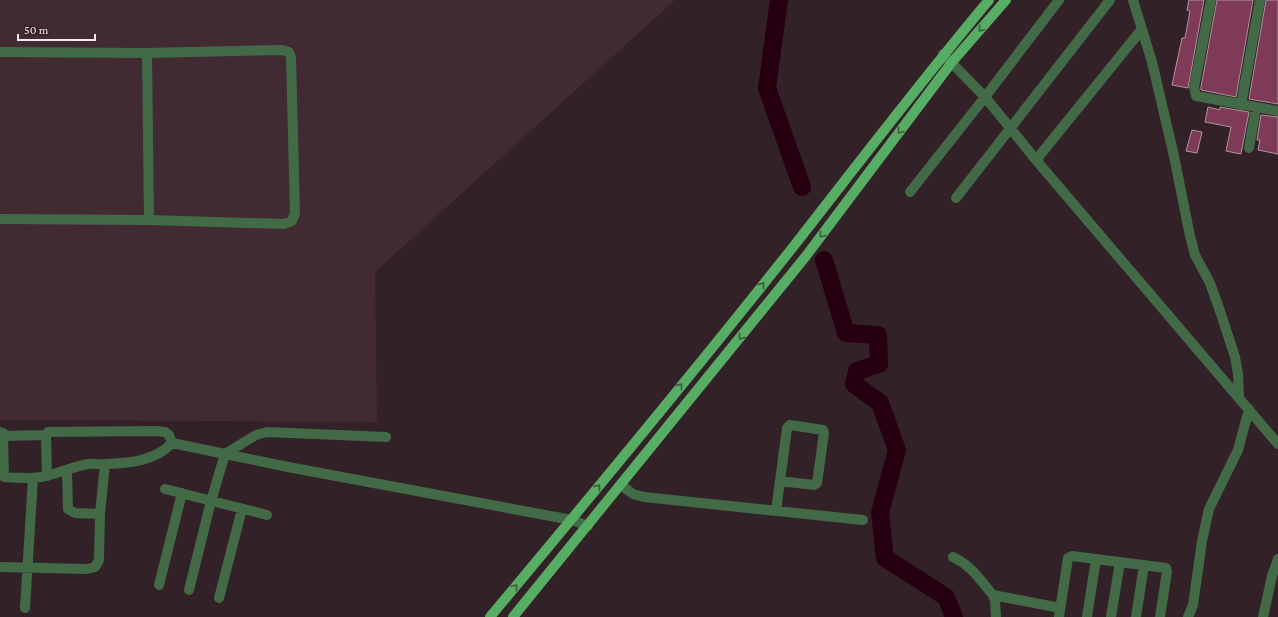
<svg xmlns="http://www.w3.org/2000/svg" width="1278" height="617" font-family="'Crimson Pro',serif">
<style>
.built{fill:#422a33}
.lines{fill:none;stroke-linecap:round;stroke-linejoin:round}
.river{stroke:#260011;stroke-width:18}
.building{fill:#7e3a57;stroke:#ac959d}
.minor{stroke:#426a47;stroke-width:10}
.major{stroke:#56ad63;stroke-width:10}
.oneway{stroke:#415940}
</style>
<rect width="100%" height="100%" fill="#332128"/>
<path class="built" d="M0,0H675L375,272L377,422L0,420Z"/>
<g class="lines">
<path class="river" d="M779,0L767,88L802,187
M824,260L846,333L878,335L879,364L857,371L854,384L880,403L897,450L880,513L885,558L946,597L954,617"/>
</g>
<path class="building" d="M1189,0H1204L1188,88L1172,85L1182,38H1185L1190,11L1187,10Z
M1217,0H1253L1236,97L1201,90V87Z
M1266,0H1278V104L1249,99Z
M1208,107L1220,110V107L1249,112L1241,154L1226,151L1231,127L1205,122Z
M1261,115L1278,117V154L1258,150L1260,140H1257Z
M1192,130L1202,132L1197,153L1186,151Z"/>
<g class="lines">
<path class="minor" d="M1133,0L1152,62L1174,156L1190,236L1195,255L1210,283L1220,311L1235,357L1238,374L1239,397
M1211,0L1194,87L1196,96L1278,111
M0,52L147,53L282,50L289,52L291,58L295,213L292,221L284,224L149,220L0,219
M147,53L149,220
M943,54L985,97L1036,160L1278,444
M1241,105L1260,0
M1249,148L1256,108
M1036,160L1142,29
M910,192L985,97L1059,0
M956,198L1110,0
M0,432L3,433L4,477C16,478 29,479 41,477C57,474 72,467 88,464C95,463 100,465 107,464C130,463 155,461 172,443L288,467L572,520L588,526
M3,436L46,435
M67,471L68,509L75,513L100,514
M47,476L46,435L48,432L156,431L165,432L169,435L172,443
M621,485L633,494L644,497L863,520
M165,489L267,515
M776,511L787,428L790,425L823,430L824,433L817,483L814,485L780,481
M953,557C972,566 980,580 993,595L995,601L996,617
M0,567L87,569L95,567L99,560L100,514L105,464
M159,585L182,493
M189,590L211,501L225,454L256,435L267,432L386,437
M993,595L1060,608
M219,598L242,509
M25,608L33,478
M1059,617L1068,558L1072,556L1166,568L1167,571L1160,617
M1087,617L1096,559
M1111,617L1120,562
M1136,617L1144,565
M1188,617L1193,605L1202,541L1209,509L1238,450L1249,409
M1263,617L1272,576L1278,559"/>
<path class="major" d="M490,617C592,495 694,372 793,247C858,164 921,81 989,0
M513,617L806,256L952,62L1006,0"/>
</g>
<defs><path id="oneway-chevron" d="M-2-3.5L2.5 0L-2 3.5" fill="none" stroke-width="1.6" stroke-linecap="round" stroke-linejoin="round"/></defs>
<g class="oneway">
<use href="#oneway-chevron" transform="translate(981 29) rotate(131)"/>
<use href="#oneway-chevron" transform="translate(900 131) rotate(127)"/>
<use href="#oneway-chevron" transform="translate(822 235) rotate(127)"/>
<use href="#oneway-chevron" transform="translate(762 285) rotate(-51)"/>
<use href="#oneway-chevron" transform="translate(741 337) rotate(129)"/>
<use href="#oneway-chevron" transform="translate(680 386) rotate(-51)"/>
<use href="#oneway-chevron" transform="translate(598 487) rotate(-51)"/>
<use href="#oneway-chevron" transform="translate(515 587) rotate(-50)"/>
</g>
<path d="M18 34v6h77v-6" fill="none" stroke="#f6e9ed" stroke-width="2"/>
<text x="24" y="34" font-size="12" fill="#f6e9ed" stroke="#332128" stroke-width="3" paint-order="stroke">50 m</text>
</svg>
